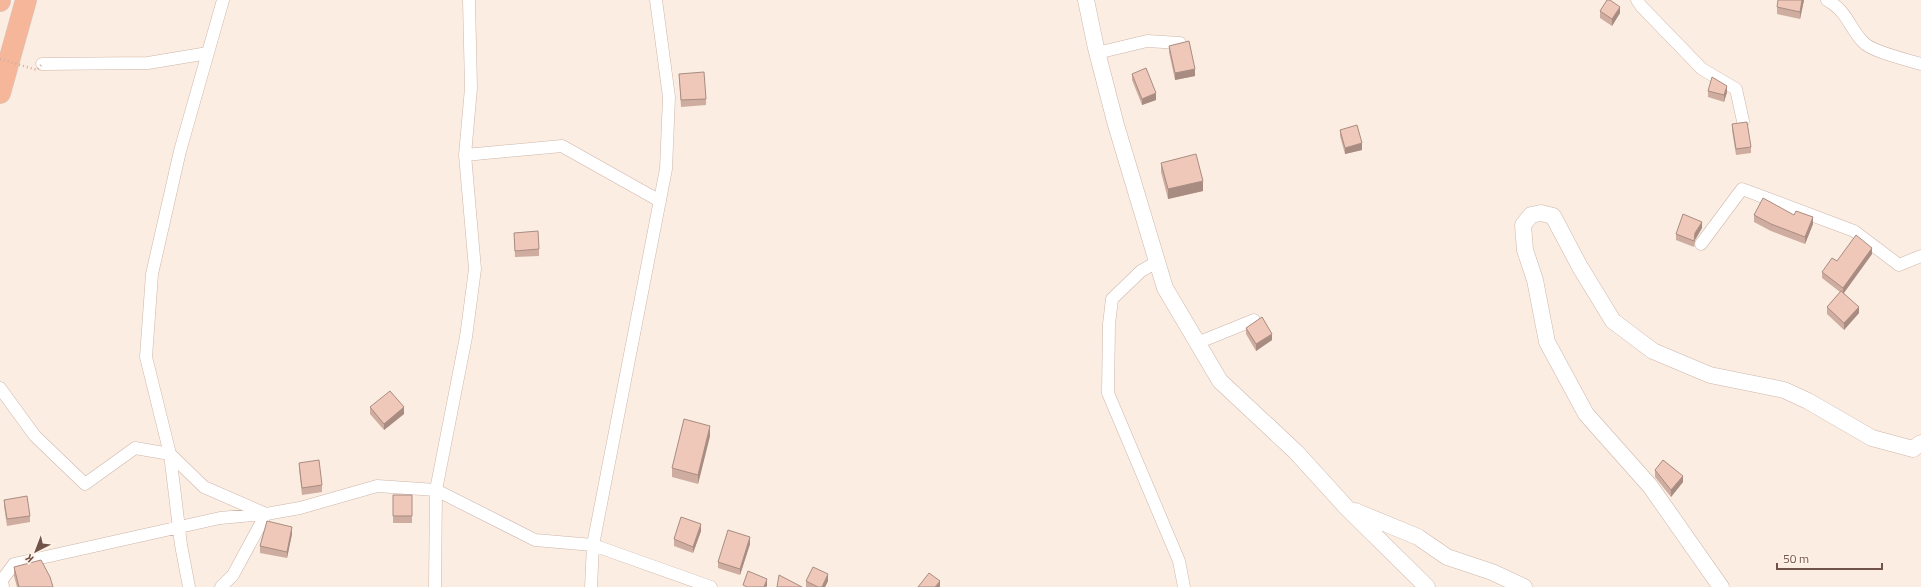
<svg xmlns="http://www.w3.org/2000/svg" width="1921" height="587" font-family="'Titillium Web',sans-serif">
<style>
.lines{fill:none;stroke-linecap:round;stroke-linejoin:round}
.minor-casing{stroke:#ceb6ab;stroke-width:13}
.tertiary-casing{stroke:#ceb6ab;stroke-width:17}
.trunk-casing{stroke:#d4cbc8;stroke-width:22}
.minor{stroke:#fff;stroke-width:12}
.tertiary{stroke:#fff;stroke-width:16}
.trunk{stroke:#f6b69a;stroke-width:21}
.path-bridge{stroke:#d4ab9d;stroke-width:2.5;stroke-dasharray:1 3;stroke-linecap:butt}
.wall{fill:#ceac9f}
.shaded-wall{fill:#a88c82}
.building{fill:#f0c8b9;stroke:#a88c82}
</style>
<rect width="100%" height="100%" fill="#fbede1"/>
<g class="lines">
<g class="minor-casing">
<path id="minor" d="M1637,0L1641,6L1702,69L1736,89L1743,121
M1827,0C1847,11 1849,27 1863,42C1872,52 1908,60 1921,64
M1097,53L1147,41L1180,43
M42,64L148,63L208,53
M465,155L562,146L660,201
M1701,244L1742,189L1854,231L1899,265L1921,256
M1157,262L1141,271L1112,299L1109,324L1108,393L1179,561L1184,587
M1197,343L1254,320
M0,388L35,436L85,484L135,448L170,454L204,487L266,514L300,508L377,486L436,490L535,540L593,545L711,587
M3,587L2,580L14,564L220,518L265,514
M189,587L181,545L170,454L146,357L152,274L180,151L223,0
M221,587L233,575L266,514
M435,587L436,490L466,337L475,269L465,155L471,88L469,0
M591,587L593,545L666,169L669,97L656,0"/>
</g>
<g class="tertiary-casing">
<path id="tertiary" d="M1086,0L1096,48L1116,125L1165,288L1220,381L1296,452L1346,507L1427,587
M1355,511L1418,537L1447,557L1492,572L1524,587
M1721,587L1650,486L1586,414L1547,342L1535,280L1525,250L1523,225L1531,215L1541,213L1553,216L1580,267L1613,321L1653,351L1710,375L1784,390L1808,401L1872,438L1913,449L1921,443"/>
</g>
<g class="trunk-casing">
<path id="trunk" d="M0,1V0
M0,93L26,0"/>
</g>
<use href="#minor" class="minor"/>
<use href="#tertiary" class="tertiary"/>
<use href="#trunk" class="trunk"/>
<path class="path-bridge" d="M0,59L37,70L42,64"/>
</g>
<path class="wall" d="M1804,0L1800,19L1777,14V7Z
M1600,11L1620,13L1612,26L1600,18Z
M1169,46L1195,76L1175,80L1169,52Z
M679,74L706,99V105L681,107Z
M1132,74L1156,100L1142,105L1132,80Z
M1708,91L1727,92L1724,102L1708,97Z
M1732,124L1751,147V153L1736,155L1732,130Z
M1340,130L1362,150L1345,154L1340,136Z
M1161,163L1203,191L1168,199L1161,172Z
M1754,215H1794L1813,224L1805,244L1771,231L1754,222Z
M1702,228L1695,240L1694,247L1676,240V234Z
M514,233L539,249V256L515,257Z
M1872,254L1844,293L1859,313L1844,330L1827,314V307L1840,292L1822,278V272L1837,261Z
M1246,328L1272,340L1256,351L1246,334Z
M370,407L404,414L384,430L370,414Z
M710,436L698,484L672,477V468Z
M299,463L322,485V492L302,495L299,469Z
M1655,470L1683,482L1671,497L1655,477Z
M393,495H412V523H393Z
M4,500L30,516V522L7,526L4,506Z
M701,531L693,553L674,546V539Z
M292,534L287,558L260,553V546Z
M750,544L740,575L718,568V562Z
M14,567L53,587H17L14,576Z
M806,581H828L825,587H806Z"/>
<path class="shaded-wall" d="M1802,0H1804L1800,19V12Z
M1620,7V13L1612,26V19Z
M1195,69V76L1175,80V73Z
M1727,86V92L1724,102V95Z
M1156,93V100L1142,105V99Z
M1362,143V150L1345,154V148Z
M1203,181V191L1168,199V189Z
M1813,217V224L1805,244V237Z
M1702,222V228L1695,240L1694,247L1695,233Z
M1872,248V254L1843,294V288Z
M1859,307V313L1844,330V323Z
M1272,334V340L1256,351V344Z
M404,407V414L384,430V424Z
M710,426V436L698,484V475Z
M1683,476V482L1671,497V490Z
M701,524V531L693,553V547Z
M292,527V534L287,558V552Z
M750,537V544L740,575V569Z
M828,574V581L825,587H822Z
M767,579V586L766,587H764Z
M940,581V587H935Z"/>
<path class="building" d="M1607,0H1610L1620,7L1612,19L1600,11Z
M1778,0H1802L1800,12L1777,7Z
M1189,41L1195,69L1175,73L1169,46Z
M1146,68L1156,93L1142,99L1132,74Z
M704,72L706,99L681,100L679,74Z
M1712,77L1727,86L1724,95L1708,91Z
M1747,122L1751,147L1736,149L1732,124Z
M1357,125L1362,143L1345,148L1340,130Z
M1196,154L1203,181L1168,189L1161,163Z
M1763,198L1794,215L1796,211L1813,217L1805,237L1771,224L1754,215Z
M1683,214L1702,222L1695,233L1694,241L1676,234Z
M538,231L539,249L515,251L514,233Z
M1856,235L1872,248L1843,288L1822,272L1832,258L1837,261Z
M1841,291L1859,307L1844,323L1827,307Z
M1262,317L1272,334L1256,344L1246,328Z
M390,391L404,407L384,424L370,407Z
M684,419L710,426L698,475L672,468Z
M319,460L322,485L302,488L299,463Z
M1663,460L1683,476L1671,490L1655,470Z
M393,495H412V516H393Z
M27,496L30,516L7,519L4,500Z
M681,517L701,524L693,547L674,539Z
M267,521L292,527L287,552L260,546Z
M728,530L750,537L740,569L718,562Z
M41,560L50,577L53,587H19L14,567Z
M813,567L828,574L822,587H818L806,581Z
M748,571L767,579L764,587H747L743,585Z
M929,573L940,581L935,587H918Z
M779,575L802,587H777Z"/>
<g transform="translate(36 551) rotate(222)" stroke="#fef2e6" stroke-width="3" paint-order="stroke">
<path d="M0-3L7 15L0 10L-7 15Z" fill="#715249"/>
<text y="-6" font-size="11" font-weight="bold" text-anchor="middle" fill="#715249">K</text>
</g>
<path d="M1777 563v6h105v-6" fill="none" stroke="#715249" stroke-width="2"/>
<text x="1783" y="563" font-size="12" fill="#715249" stroke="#fef2e6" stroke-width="3" paint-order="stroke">50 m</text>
</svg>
